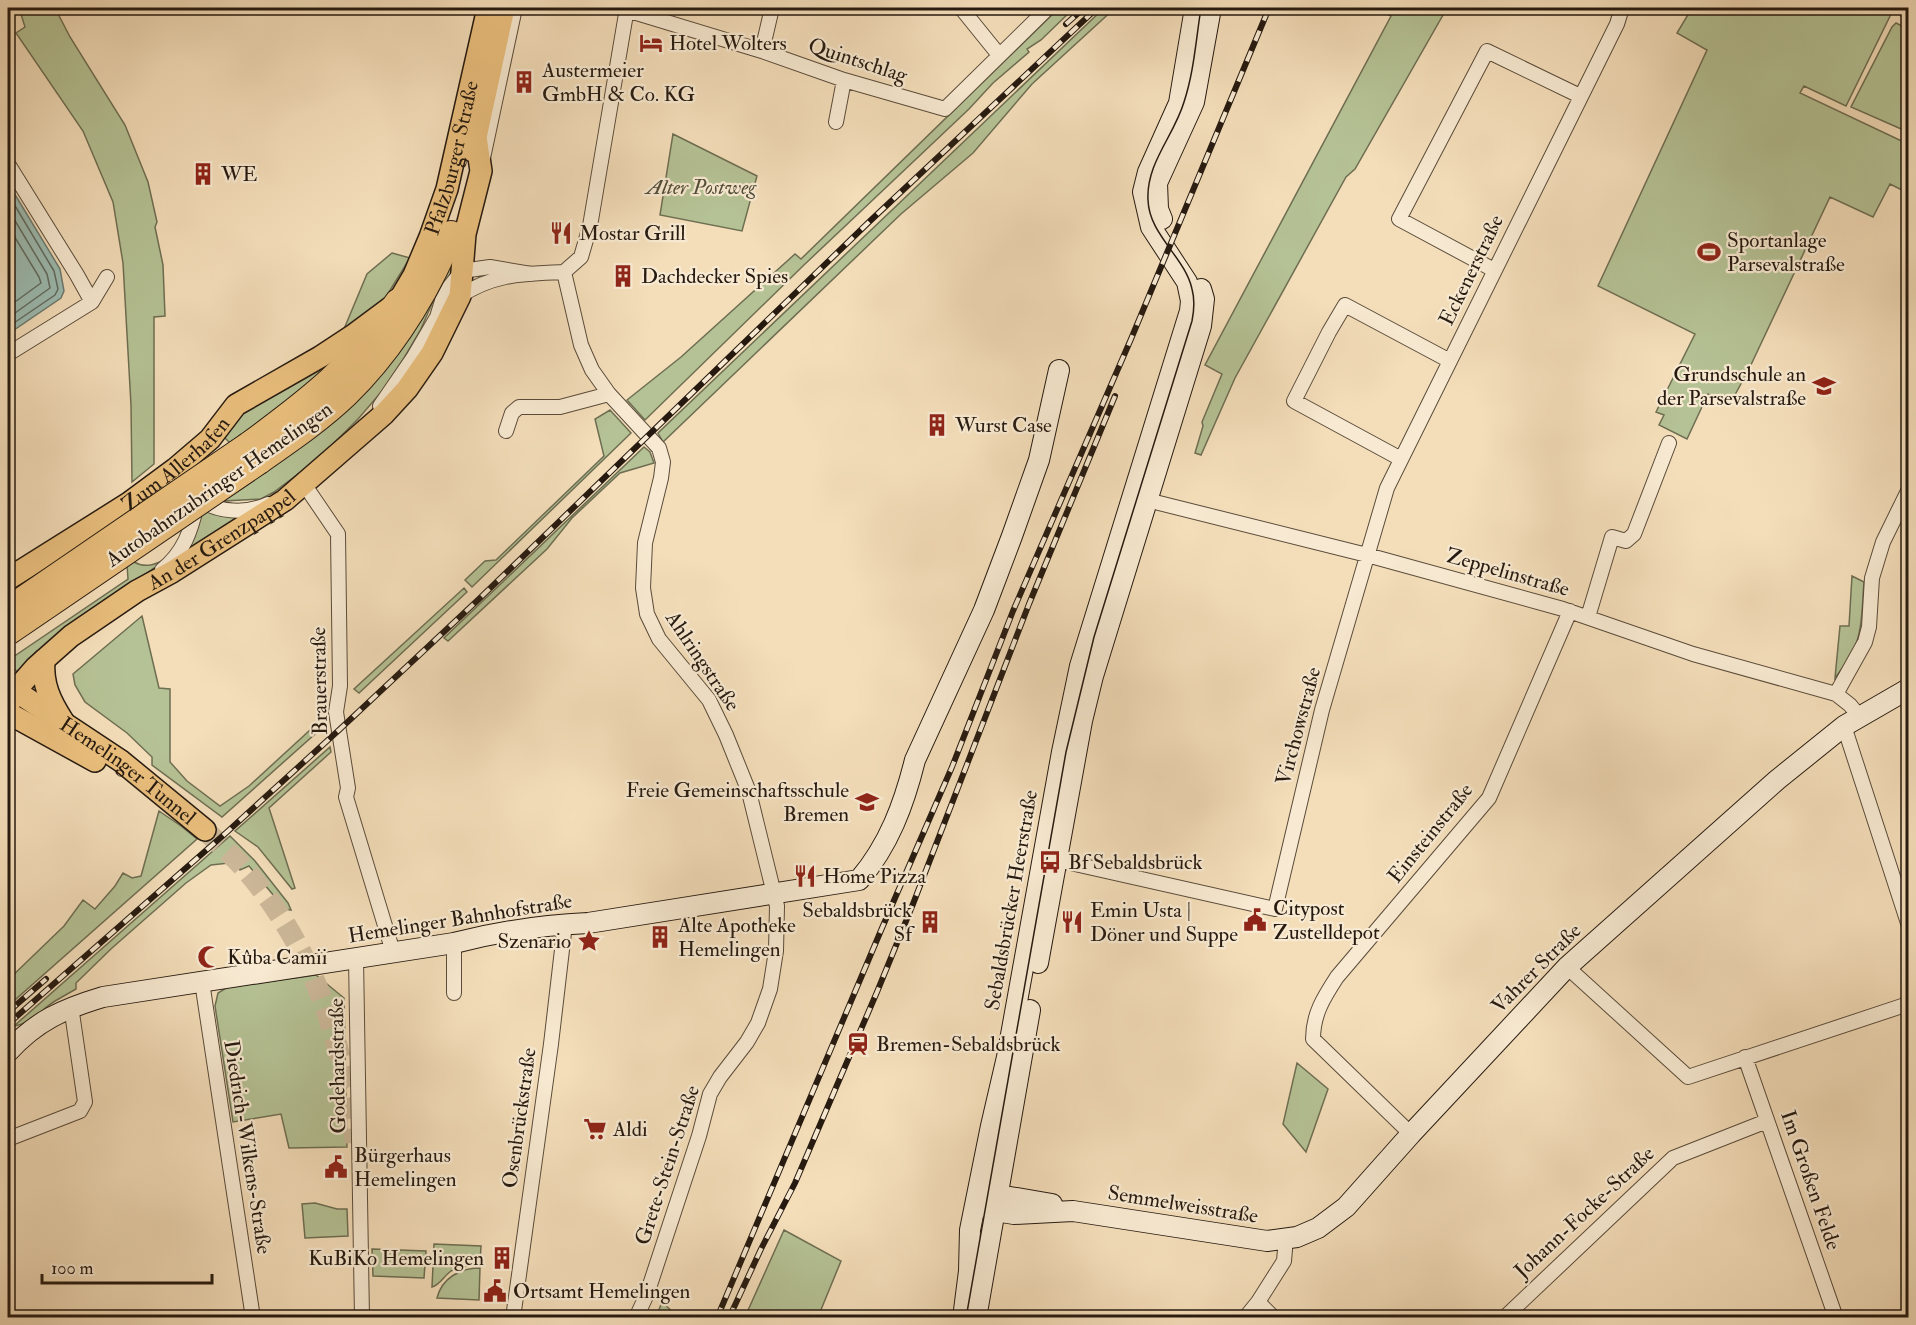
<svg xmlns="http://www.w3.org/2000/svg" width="1916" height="1325" font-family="'IM FELL Double Pica',serif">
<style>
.green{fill:#b5c295;stroke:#6e6e52;stroke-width:1.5}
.water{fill:#9cbcb2;stroke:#6d7b71;stroke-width:1.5}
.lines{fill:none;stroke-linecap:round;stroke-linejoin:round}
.shore{stroke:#616b61;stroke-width:1.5}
.primary-tunnel{stroke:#cbb798;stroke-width:21;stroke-dasharray:21 10;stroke-linecap:butt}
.street-casing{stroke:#5a4b3a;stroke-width:16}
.secondary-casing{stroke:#261a10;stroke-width:22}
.primary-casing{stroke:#261a10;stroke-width:24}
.highway-casing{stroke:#261a10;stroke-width:28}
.street{stroke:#f8ead2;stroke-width:14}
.secondary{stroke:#f8ead2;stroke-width:20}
.primary{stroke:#eabf7d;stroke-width:21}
.highway{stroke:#eabf7d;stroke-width:26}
.tram{stroke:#261a10;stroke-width:1.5}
.rail-casing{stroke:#261a10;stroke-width:6}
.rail{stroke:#f8ead2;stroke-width:4;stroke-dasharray:11;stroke-linecap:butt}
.highway-bridge-casing{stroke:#261a10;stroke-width:28;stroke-linecap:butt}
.highway-bridge{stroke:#eabf7d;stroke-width:26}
.labels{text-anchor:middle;stroke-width:4.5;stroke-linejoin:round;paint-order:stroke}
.poi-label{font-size:21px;fill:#261a10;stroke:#f8ead2;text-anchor:start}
.street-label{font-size:21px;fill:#261a10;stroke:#f8ead2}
.park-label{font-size:21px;font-style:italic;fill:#514c38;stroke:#f8ead2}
</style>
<rect width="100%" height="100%" fill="#f4deba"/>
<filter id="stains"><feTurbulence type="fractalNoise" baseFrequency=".00333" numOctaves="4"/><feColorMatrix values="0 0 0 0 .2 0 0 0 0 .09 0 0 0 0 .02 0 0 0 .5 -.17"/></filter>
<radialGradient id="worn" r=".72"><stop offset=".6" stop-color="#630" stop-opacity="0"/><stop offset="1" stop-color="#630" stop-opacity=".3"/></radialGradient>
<path class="green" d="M19,8H55L70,37L125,125L148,182L157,222L155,227L163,265L165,316L154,317V464L132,482L131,405L123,263L113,202L83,131L16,33L25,27Z
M1059,8H1074L1041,40L1027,49L1029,52L993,83L969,109L805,264L645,420L627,400L681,357L795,254L801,259Z
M1104,8H1115L1032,84L973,153L901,214L663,442L658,433Z
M1375,8H1447L1355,169L1346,177L1235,378L1201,455L1195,453L1203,426L1202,422L1222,374L1205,365L1391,16Z
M1692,8H1894L1846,106L1804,86L1800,93L1908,144V193L1890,184L1873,217L1830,197L1749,369L1730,404L1708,394L1687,439L1659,425L1664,415L1656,412L1695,334L1598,286L1707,50L1677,33Z
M1896,23L1908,29V132L1851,107L1892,27Z
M673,134L757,176L742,231L660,215Z
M457,230L452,274L439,288L420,331L404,358L383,390L358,419L318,459L274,492L261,499L223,501L269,470L267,465Z
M392,253L410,258L384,300L344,329L367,274Z
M358,337L333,369L230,443L222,435L240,409Z
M610,410L631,433L472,587L465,580L485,561L496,560L604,456L595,419Z
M644,447L650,452L654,463L620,473L572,518L547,549L448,641L444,638Z
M207,509L244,515L179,564L200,514Z
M169,557L136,581L21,674L8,665V649L13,657L128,579L127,565L134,562C146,569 158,564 169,557Z
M1852,576L1864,582C1862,606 1863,632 1852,654C1847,662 1841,670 1835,678L1840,626H1849Z
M464,588L467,592L359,693L354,689Z
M142,616L159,688L170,689V762L187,781L220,806L249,786L321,720L324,726L222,817L152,765V757L127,733L85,702L75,685L73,674Z
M330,747L331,752L269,808L295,888L292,889L258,847L235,831Z
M159,811L181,826L197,839L8,1006V980L64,926L83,900L95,909L115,886L123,873L132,878L141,876Z
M230,836L255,861L288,903L291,910L285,909L249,866L240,870L238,862L211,865L186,883L112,948L76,983V989C69,993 62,997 55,1001C41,1010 30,1024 14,1026Z
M316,975L344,998L347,1147L289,1148L281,1114L233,1122L215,1006L218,993L228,987Z
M1297,1063L1328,1089L1306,1152L1283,1124Z
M315,1203L337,1209H347L348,1236L305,1238L302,1204Z
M784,1230L841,1261L818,1317H745Z
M434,1244L481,1246L480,1262C471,1267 460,1266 451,1271C444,1276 440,1285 432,1287Z
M372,1249L426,1251L424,1278L373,1276Z
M480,1268L479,1300L437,1298C442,1278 460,1268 480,1268Z
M662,1302L677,1316V1317H656Z"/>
<path class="water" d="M8,183L60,269L64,291L61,298L8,334Z"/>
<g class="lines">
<path class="shore" d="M8,194L54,271L58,289L55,295L8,327
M8,209L47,274L50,288L8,318
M8,226L39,277L41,283L8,307"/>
<path class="primary-tunnel" d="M205,830C218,843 232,855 244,868C297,928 330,1003 345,1080C349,1101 354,1122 355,1143"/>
<g class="street-casing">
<path id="street" d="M620,8L762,51L844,80L945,109L1048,8
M961,8L999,55
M1905,8L1908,14
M762,51L772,8
M836,122L844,80
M483,158L515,8
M8,164L77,275L92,302
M1494,270L1399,219L1487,51L1580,96
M564,272L581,345L592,370L609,394L659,448L663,462L661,478L645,543L643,588L647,614L659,639L709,700L726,735L749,792L777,906L776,951L770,989L758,1023L747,1042L720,1077L710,1094L699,1136L647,1294L636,1318
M564,272L581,257L590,226L627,8
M460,296C495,273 524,274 564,272
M8,354L92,302L107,277
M380,406L413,358L437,317L442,301L450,286L462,271L490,267L531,274
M506,431L512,413L519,407H560L609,394
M1401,459L1294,401L1329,332L1345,305L1450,361
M298,487L304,484L338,534L340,686L336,712L348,788L346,797L393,952
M1139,498L1367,555L1563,609L1693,654L1836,694L1850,705L1859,716
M198,499C219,513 246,514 268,504
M162,570C184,552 191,531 197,504
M1588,617L1612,537L1626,541L1634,534L1669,443
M1836,694L1865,642L1869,627L1872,578L1883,542L1908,491
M1844,726L1908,923
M1057,860L1275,909L1322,710L1387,488L1617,24L1622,8
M356,958L362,1318
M1567,967L1688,1077L1908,1004
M202,982L253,1318
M454,993V943
M1745,1057L1836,1318
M1411,1134L1313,1039C1313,1014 1324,997 1337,977L1489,798L1570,611
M8,1139L80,1111L85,1102L71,1006
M1258,1302L1274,1318
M513,1318L551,1044L565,924
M1245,1318L1258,1302L1284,1261L1286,1238
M1504,1318L1673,1158L1767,1121"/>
</g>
<g class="secondary-casing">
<path id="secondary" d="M1162,219L1158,209L1157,183L1194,102L1211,8
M1038,963L1082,721L1093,676L1201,326L1204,299L1201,289
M8,1052C36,1021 63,1009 103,997L454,943C497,932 544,925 588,923L859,880C889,845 904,804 915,760L984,610L1012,536L1039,460L1059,370
M987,1198L998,1195L1052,1204
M984,1206L995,1211L1014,1214L1073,1211L1267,1241L1297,1237L1318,1228L1346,1207L1411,1134L1567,967L1777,780L1844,726L1908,689
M963,1318L969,1271L970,1230L991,1126L1007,1057L1062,752L1080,666L1190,311L1191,301L1187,282L1151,227L1143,192L1148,172L1179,103L1195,8
M976,1318L1030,1010"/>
</g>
<g class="primary-casing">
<g id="primary">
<path d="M473,151L504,8"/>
<path id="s1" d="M8,579L129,503L175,469L210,439L236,405L320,357L355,334L398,302L414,275L430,237L447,189L488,8"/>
<path d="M44,660C42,684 50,701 63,721"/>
<path id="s2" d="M8,686L121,761L205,830"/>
<path id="s3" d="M8,706L15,691L36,667L71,636L137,591L172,572L285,500L384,414L407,389L432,353L460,296L465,234L481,171L476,137"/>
<path d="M8,713L95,761"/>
</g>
</g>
<g class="highway-casing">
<path id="highway" d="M249,445C309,401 356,365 398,302
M259,461C289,440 320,419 346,394C393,348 426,293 451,234"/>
</g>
<use href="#street" class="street"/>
<use href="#secondary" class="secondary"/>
<use href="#primary" class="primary"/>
<use href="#highway" class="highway"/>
<path class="tram" d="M966,1318L1066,752L1094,637L1192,321C1194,311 1195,300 1192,289C1185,257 1149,235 1148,200C1146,163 1174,136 1184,102C1194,72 1196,39 1201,8"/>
<g class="rail-casing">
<path id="rail" d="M1066,24L1084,8
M8,1012L46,979
M8,1024L227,832L339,730L479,599L870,221L1097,8
M717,1318L882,928L952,767L1013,611L1131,339L1269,8
M729,1318L761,1249L795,1183L877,992L913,904L1029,604L1115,396"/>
</g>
<use href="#rail" class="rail"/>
<g class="highway-bridge-casing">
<path id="highway-bridge" d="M8,610L249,445
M8,632L259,461"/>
</g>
<use href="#highway-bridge" class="highway-bridge"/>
</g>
<defs>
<g id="hotel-bare" transform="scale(1.8)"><path d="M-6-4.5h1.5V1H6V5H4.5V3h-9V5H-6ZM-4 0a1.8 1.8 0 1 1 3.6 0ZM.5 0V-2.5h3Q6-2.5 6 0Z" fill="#8f2418" stroke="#f8ead2" stroke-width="2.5" paint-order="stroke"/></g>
<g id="building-bare" transform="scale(1.8)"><path d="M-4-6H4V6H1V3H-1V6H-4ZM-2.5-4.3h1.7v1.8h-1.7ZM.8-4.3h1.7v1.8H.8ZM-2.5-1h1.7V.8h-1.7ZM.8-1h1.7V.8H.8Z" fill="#8f2418" stroke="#f8ead2" stroke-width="2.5" paint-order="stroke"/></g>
<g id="restaurant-bare" transform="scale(1.8)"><path d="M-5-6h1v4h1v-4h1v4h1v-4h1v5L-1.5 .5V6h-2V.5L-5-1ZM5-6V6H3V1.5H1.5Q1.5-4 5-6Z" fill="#8f2418" stroke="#f8ead2" stroke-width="2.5" paint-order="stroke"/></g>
<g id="stadium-bare" transform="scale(1.8)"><path d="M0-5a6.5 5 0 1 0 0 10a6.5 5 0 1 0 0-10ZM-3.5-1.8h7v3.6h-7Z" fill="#8f2418" stroke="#f8ead2" stroke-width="2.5" paint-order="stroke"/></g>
<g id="school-bare" transform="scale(1.8)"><path d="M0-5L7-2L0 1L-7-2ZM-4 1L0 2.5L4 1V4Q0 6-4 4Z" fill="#8f2418" stroke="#f8ead2" stroke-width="2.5" paint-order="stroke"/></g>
<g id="bus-bare" transform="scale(1.8)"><path d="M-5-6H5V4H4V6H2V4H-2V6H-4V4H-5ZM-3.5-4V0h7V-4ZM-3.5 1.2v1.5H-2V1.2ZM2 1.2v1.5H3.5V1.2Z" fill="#8f2418" stroke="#f8ead2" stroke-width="2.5" paint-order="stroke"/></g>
<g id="civic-bare" transform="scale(1.8)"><path d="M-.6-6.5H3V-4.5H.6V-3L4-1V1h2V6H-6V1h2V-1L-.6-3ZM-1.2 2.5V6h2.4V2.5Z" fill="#8f2418" stroke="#f8ead2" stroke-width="2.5" paint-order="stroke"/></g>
<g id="sight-bare" transform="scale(1.8)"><path d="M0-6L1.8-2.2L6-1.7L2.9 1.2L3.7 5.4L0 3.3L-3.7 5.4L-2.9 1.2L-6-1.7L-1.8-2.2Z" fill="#8f2418" stroke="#f8ead2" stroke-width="2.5" paint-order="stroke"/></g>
<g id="mosque-bare" transform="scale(1.8)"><path d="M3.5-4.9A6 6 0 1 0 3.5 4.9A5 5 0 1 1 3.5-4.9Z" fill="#8f2418" stroke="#f8ead2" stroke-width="2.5" paint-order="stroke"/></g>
<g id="station-bare" transform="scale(1.8)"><path d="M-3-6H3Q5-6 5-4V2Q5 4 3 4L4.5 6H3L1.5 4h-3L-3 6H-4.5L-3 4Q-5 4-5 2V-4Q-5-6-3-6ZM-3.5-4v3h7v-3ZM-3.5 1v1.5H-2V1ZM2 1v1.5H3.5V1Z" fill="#8f2418" stroke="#f8ead2" stroke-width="2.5" paint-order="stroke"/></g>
<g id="supermarket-bare" transform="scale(1.8)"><path d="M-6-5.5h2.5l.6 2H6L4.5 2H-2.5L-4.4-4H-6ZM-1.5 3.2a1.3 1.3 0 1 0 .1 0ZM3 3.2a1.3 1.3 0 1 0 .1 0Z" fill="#8f2418" stroke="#f8ead2" stroke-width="2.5" paint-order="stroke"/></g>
</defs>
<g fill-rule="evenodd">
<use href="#hotel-bare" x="651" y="43"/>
<use href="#building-bare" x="524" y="82"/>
<use href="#building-bare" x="203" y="174"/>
<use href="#restaurant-bare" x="561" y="233"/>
<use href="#stadium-bare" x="1709" y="252"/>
<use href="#building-bare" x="623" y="276"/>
<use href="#school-bare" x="1824" y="386"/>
<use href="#building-bare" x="937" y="425"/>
<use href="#school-bare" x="867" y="802"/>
<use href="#bus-bare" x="1050" y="862"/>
<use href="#restaurant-bare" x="805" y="876"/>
<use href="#civic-bare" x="1255" y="920"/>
<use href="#building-bare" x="930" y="922"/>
<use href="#restaurant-bare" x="1072" y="922"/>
<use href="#building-bare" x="660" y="937"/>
<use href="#sight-bare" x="589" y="941"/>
<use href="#mosque-bare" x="209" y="957"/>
<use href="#station-bare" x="858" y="1044"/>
<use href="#supermarket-bare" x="595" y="1129"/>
<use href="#civic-bare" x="336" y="1167"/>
<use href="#building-bare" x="502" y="1258"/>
<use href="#civic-bare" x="495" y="1291"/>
</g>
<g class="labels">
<g class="poi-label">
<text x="669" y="50">Hotel Wolters</text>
<text x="542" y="77">Austermeier<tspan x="542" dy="24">GmbH &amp; Co. KG</tspan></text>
<text x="221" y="181">WE</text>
<text x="579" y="240">Mostar Grill</text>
<text x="1727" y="247">Sportanlage<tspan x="1727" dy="24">Parsevalstraße</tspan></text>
<text x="641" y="283">Dachdecker Spies</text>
<text x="1806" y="381" text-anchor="end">Grundschule an<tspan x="1806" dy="24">der Parsevalstraße</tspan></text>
<text x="955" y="432">Wurst Case</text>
<text x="849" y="797" text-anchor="end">Freie Gemeinschaftsschule<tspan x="849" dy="24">Bremen</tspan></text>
<text x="1068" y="869">Bf Sebaldsbrück</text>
<text x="823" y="883">Home Pizza</text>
<text x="1273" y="915">Citypost<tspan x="1273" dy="24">Zustelldepot</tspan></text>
<text x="912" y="917" text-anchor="end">Sebaldsbrück<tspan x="912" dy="24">Sf</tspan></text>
<text x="1090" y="917">Emin Usta |<tspan x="1090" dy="24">Döner und Suppe</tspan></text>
<text x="678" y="932">Alte Apotheke<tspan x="678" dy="24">Hemelingen</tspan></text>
<text x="571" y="948" text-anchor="end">Szenario</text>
<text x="227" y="964">Kûba Camii</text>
<text x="876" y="1051">Bremen-Sebaldsbrück</text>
<text x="613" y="1136">Aldi</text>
<text x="354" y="1162">Bürgerhaus<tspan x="354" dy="24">Hemelingen</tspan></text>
<text x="484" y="1265" text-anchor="end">KuBiKo Hemelingen</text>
<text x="513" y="1298">Ortsamt Hemelingen</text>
</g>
<g class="street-label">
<text transform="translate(858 60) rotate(18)" y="7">Quintschlag</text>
<text dy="7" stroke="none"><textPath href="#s1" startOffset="636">Pfalzburger Straße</textPath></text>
<text transform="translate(1471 270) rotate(-64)" y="7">Eckenerstraße</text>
<text dy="7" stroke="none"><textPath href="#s1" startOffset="204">Zum Allerhafen</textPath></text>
<text transform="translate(219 484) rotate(-35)" y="7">Autobahnzubringer Hemelingen</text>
<text dy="7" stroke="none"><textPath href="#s3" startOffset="274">An der Grenzpappel</textPath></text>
<text transform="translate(1508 572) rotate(16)" y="7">Zeppelinstraße</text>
<text transform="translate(703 661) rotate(56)" y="7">Ahlringstraße</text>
<text transform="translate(319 681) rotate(-91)" y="7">Brauerstraße</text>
<text transform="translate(1298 726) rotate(-75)" y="7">Virchowstraße</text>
<text dy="7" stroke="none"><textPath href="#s2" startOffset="147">Hemelinger Tunnel</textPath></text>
<text transform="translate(1430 833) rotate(-51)" y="7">Einsteinstraße</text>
<text transform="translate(1011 900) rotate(-80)" y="7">Sebaldsbrücker Heerstraße</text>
<text transform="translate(460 918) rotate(-9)" y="7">Hemelinger Bahnhofstraße</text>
<text transform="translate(1536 968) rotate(-45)" y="7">Vahrer Straße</text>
<text transform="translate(337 1066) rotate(-91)" y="7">Godehardstraße</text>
<text transform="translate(519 1118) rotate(-82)" y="7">Osenbrückstraße</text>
<text transform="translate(248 1147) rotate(81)" y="7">Diedrich-Wilkens-Straße</text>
<text transform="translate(667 1165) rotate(-72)" y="7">Grete-Stein-Straße</text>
<text transform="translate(1811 1180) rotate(71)" y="7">Im Großen Felde</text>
<text transform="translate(1183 1204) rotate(9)" y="7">Semmelweisstraße</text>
<text transform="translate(1584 1212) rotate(-43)" y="7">Johann-Focke-Straße</text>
</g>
<g class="park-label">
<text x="701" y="194">Alter Postweg</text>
</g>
</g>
<rect width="1916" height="1325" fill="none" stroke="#f4deba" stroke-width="30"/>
<rect x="9" y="9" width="1898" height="1307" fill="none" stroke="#261a10" stroke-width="3"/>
<rect x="15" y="15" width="1886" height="1295" fill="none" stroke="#261a10" stroke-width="1.5"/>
<path d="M42 1274v9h170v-9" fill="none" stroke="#261a10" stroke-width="3"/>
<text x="51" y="1274" font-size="18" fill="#261a10" stroke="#f8ead2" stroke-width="4.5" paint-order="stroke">100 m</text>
<rect width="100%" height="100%" filter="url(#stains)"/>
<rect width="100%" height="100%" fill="url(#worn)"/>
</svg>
